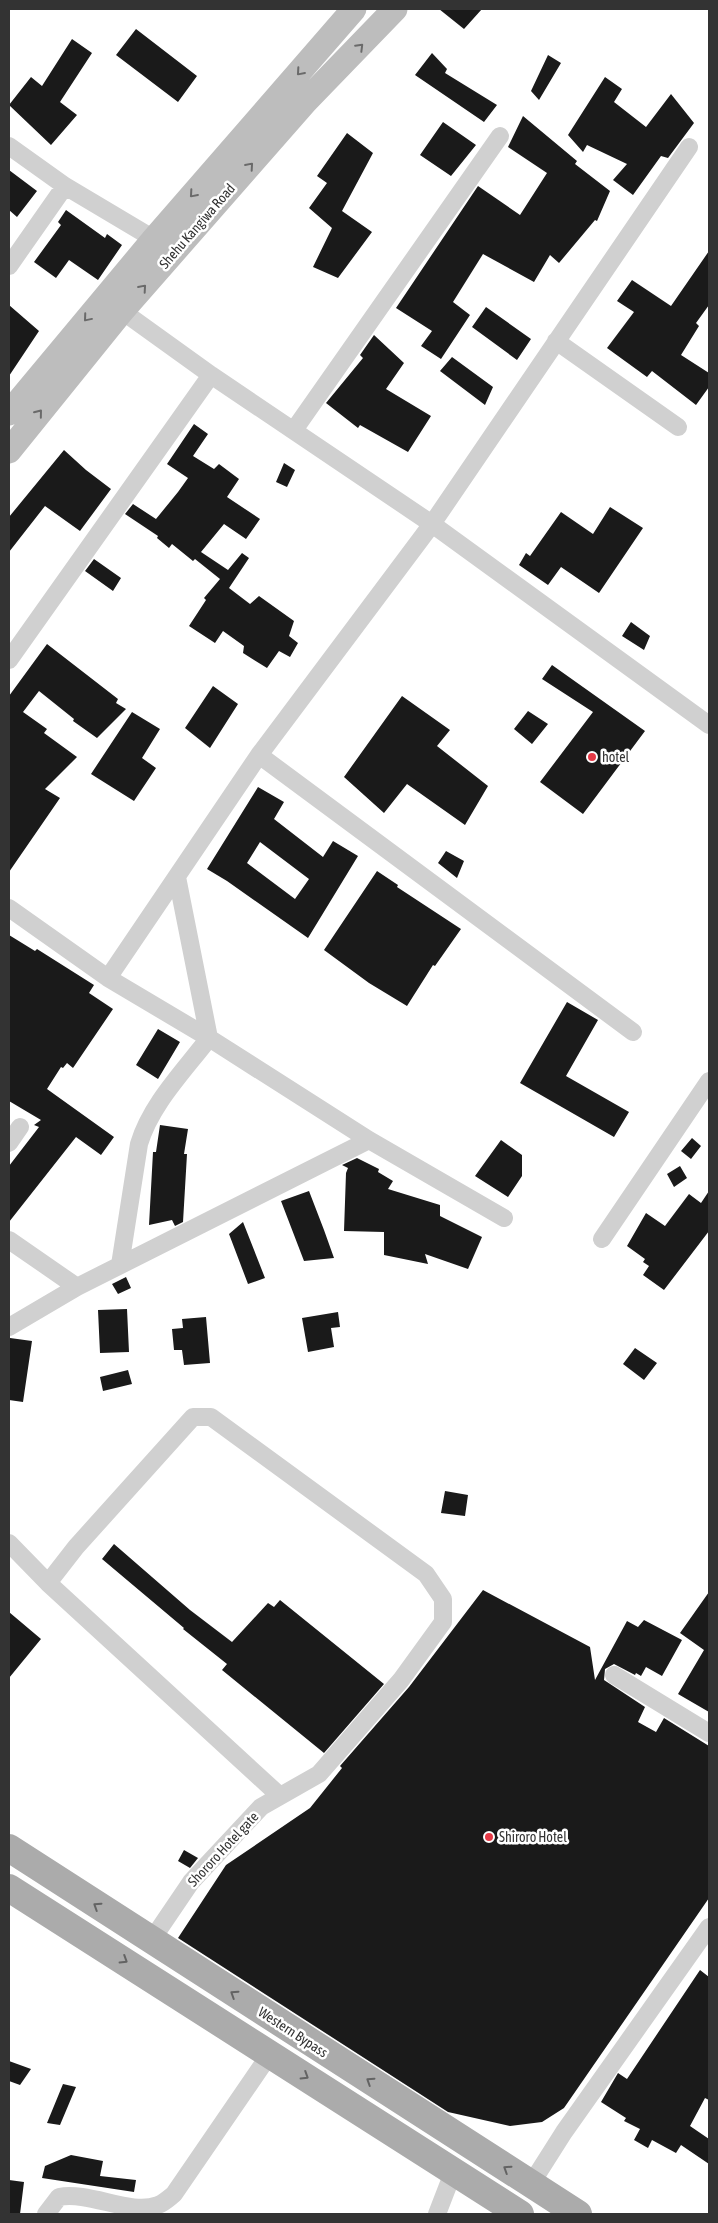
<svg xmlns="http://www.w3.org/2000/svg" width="718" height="2223" font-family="'Asap Condensed',sans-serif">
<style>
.building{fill:#1a1a1a;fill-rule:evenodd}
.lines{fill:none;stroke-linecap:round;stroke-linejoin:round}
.street{stroke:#d0d0d0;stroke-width:18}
.secondary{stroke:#bdbdbd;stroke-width:25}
.primary{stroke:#ababab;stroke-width:28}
.oneway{stroke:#6a6a6a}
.oneway2{stroke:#636363}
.poi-dot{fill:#e63946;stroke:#fff;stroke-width:2}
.labels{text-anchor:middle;stroke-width:5;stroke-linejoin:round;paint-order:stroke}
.street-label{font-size:14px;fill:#333;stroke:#fff}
.poi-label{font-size:14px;fill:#333;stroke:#fff;text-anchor:start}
</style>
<rect width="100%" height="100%" fill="#fff"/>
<path class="building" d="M439,9H482L464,29Z
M136,29L197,76L178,102L116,55Z
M72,39L92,53L60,102L77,115L51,145L9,105L31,77L42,86Z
M432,53L447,69L445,73L497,105L484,122L415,75Z
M548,55L561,63L539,100L531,91Z
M605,77L622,89L614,102L646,127L671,94L694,123L668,158L661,156L633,195L613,180L627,164L587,145L583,152L568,135Z
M523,116L577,161L575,164L610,191L597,221L595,220L559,263L550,255L534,282L483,254L453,302L470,315L441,359L421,346L432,331L396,308L478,186L520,215L547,173L508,147Z
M443,122L476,145L451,176L420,155Z
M347,133L373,153L342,211L372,232L338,278L313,267L332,228L309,208L327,183L317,176Z
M9,170L37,191L17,217L9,210Z
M66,210L105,238L107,234L122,245L98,280L69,260L56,278L34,262L61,225L58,222Z
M709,251V305L696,323L699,326L681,355L709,373V387L696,405L652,371L647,377L607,348L634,312L617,301L632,280L671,306Z
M9,305L39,331L9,376Z
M486,307L531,339L517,360L472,327Z
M374,335L404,363L386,389L431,416L408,452L360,425L358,428L326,403L363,358L360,355Z
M452,357L493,387L485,405L440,371Z
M194,424L208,434L193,456L214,469L219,464L239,479L227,497L260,519L246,539L224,524L201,552L228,570L242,553L249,558L229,588L250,604L259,596L294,621L289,636L298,643L290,657L279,651L267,668L243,653L244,646L223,631L215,643L189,626L206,600L204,598L220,579L195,559L193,561L172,544L169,548L157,538L158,536L125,514L133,504L156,519L178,492L188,478L167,464Z
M64,450L86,470L111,489L80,531L45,506L9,552V517Z
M284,463L295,470L287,487L276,482Z
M610,507L643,528L599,593L561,567L548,585L519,565L526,553L530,556L561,512L593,534Z
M94,559L121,578L113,591L85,571Z
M631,622L650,636L644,650L622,636Z
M47,644L118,699L116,703L126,709L97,738L73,721L74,719L39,691L23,712L47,729L44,733L77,757L45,789L60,798L9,872V696Z
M552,665L645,731L583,814L540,782L593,712L542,679Z
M213,686L238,704L210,748L185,728Z
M402,696L450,730L437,746L488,786L465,825L407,784L384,813L344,777Z
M528,711L548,724L532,744L514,729Z
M132,712L160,729L142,758L156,768L134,801L91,774Z
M258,787L284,802L274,819L323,857L333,841L358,856L308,938L227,881L207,869ZM260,842L309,879L295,899L247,863Z
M446,851L464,861L457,878L438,863Z
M377,871L398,885L397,887L461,929L435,966L433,965L407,1006L369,983L324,950Z
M9,935L35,951L37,949L94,985L89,993L113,1009L73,1068L67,1063L63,1068L61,1067L47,1089L114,1137L101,1155L76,1137L9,1222V1166L39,1127L34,1125L41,1120L9,1101Z
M567,1002L598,1020L566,1076L629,1112L614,1137L520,1083Z
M158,1029L180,1042L158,1079L136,1065Z
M160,1125L188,1129L184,1154H187L183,1222L175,1226L172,1220L149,1225L153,1152H156Z
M692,1138L701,1146L691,1159L681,1151Z
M501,1140L522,1155V1176L508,1197L475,1176Z
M357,1158L379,1169L378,1172L393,1181L388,1189L440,1205V1216L482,1237L468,1269L425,1254L428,1264L384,1255V1232L344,1231L346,1173L348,1168L342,1165Z
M680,1166L687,1178L674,1187L667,1174Z
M309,1191L324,1230L334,1258L304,1261L281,1201Z
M709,1191V1231L664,1290L643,1275L649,1266L643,1262L645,1259L627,1246L646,1213L665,1226L689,1194L701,1203Z
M243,1222L265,1278L248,1284L229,1234Z
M126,1277L131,1288L118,1294L112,1284Z
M127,1309L129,1352L100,1353L98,1310Z
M338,1312L340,1327L331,1328L334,1347L308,1352L302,1318Z
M206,1317L210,1363L184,1365L182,1350H174L172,1329L183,1328L182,1319Z
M10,1338L32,1341L23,1402L9,1400Z
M635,1348L657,1363L644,1380L623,1364Z
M128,1370L132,1384L103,1391L100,1377Z
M445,1491L468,1495L465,1516L441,1513Z
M114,1544L190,1610L232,1642L268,1603L274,1607L280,1600L384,1684L324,1753L222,1670L227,1664L183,1629L184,1628L102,1559Z
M483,1590L590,1647L595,1680L627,1621L638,1627L644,1620L682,1640L662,1676L646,1667L641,1676L636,1673L635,1675L614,1664L605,1669L604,1680L645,1707L638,1722L656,1732L664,1718L709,1746V1898L564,2108L542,2122L510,2126L448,2112L178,1938L226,1865L310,1808L342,1768L340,1766L409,1687Z
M709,1592V1712L678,1694L704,1650L680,1633Z
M9,1612L41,1639L9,1678Z
M184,1850L198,1858L190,1868L178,1861Z
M700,1970L709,1977V2100L705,2098L690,2126L709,2139V2164L681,2145L676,2153L652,2140L648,2148L634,2140L640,2129L624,2121L626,2118L601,2102L618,2073L627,2079Z
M9,2061L31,2069L20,2085L9,2081Z
M63,2084L76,2087L60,2125L47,2123Z
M71,2155L103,2161L100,2176L136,2180L134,2192L42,2178L45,2166Z
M9,2180L24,2182L20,2214H9Z"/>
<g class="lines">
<path class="street" d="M9,146L65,186L154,239
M9,266L65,186
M122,311L211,375L432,524L709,725
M556,341L678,427
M294,430L500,136
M9,660L211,375
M259,755L633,1032
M9,908L108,978L209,1038L369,1140L504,1218
M108,978L259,755L432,524L689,147
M9,1143L20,1127
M602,1239L709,1081
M9,1240L77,1287
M120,1265L139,1144C151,1104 184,1071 209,1038L177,877
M9,1327L77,1287L369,1140
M9,1543L48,1583L280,1796
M48,1583L76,1547L193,1417H211L426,1574L443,1599V1622L401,1680L319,1774L261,1807L191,1882L151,1941
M614,1675L709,1733
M531,2184L564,2132L709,1927
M46,2214L59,2197C90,2191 131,2216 158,2205C164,2203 169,2198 174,2194L270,2054
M437,2214L454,2170"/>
<path class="secondary" d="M9,413L154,239L354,9
M9,451L122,311L306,101L395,9"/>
<path class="primary" d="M9,1848L578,2214
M9,1888L520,2214"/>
</g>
<defs><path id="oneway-chevron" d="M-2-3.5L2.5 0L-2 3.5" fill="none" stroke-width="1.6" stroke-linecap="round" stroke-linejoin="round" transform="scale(1.25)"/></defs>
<g class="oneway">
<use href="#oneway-chevron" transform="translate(360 47) rotate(-45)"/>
<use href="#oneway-chevron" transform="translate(300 72) rotate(131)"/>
<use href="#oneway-chevron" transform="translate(250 166) rotate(-49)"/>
<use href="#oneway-chevron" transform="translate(193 194) rotate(131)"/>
<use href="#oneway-chevron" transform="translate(143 288) rotate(-49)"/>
<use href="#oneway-chevron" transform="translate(87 318) rotate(130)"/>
<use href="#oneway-chevron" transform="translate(39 413) rotate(-51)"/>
</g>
<g class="oneway2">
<use href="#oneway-chevron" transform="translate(97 1906) rotate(-147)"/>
<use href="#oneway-chevron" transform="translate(124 1960) rotate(32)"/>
<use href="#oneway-chevron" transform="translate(234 1994) rotate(-147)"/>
<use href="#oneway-chevron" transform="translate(305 2076) rotate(32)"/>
<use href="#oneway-chevron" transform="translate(370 2081) rotate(-147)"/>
<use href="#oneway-chevron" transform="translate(507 2169) rotate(-147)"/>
</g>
<g class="poi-dot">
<circle cx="592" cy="757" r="5"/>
<circle cx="489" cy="1837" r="5"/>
</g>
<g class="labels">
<g class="street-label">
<text transform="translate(197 226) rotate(-49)" y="5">Shehu Kangiwa Road</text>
<text transform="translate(223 1849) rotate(-47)" y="5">Shororo Hotel gate</text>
<text transform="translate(293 2032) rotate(33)" y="5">Western Bypass</text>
</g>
<g class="poi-label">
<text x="602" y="762">hotel</text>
<text x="499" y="1842">Shiroro Hotel</text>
</g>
</g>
<rect width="718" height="2223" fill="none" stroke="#333333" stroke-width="20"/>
</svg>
